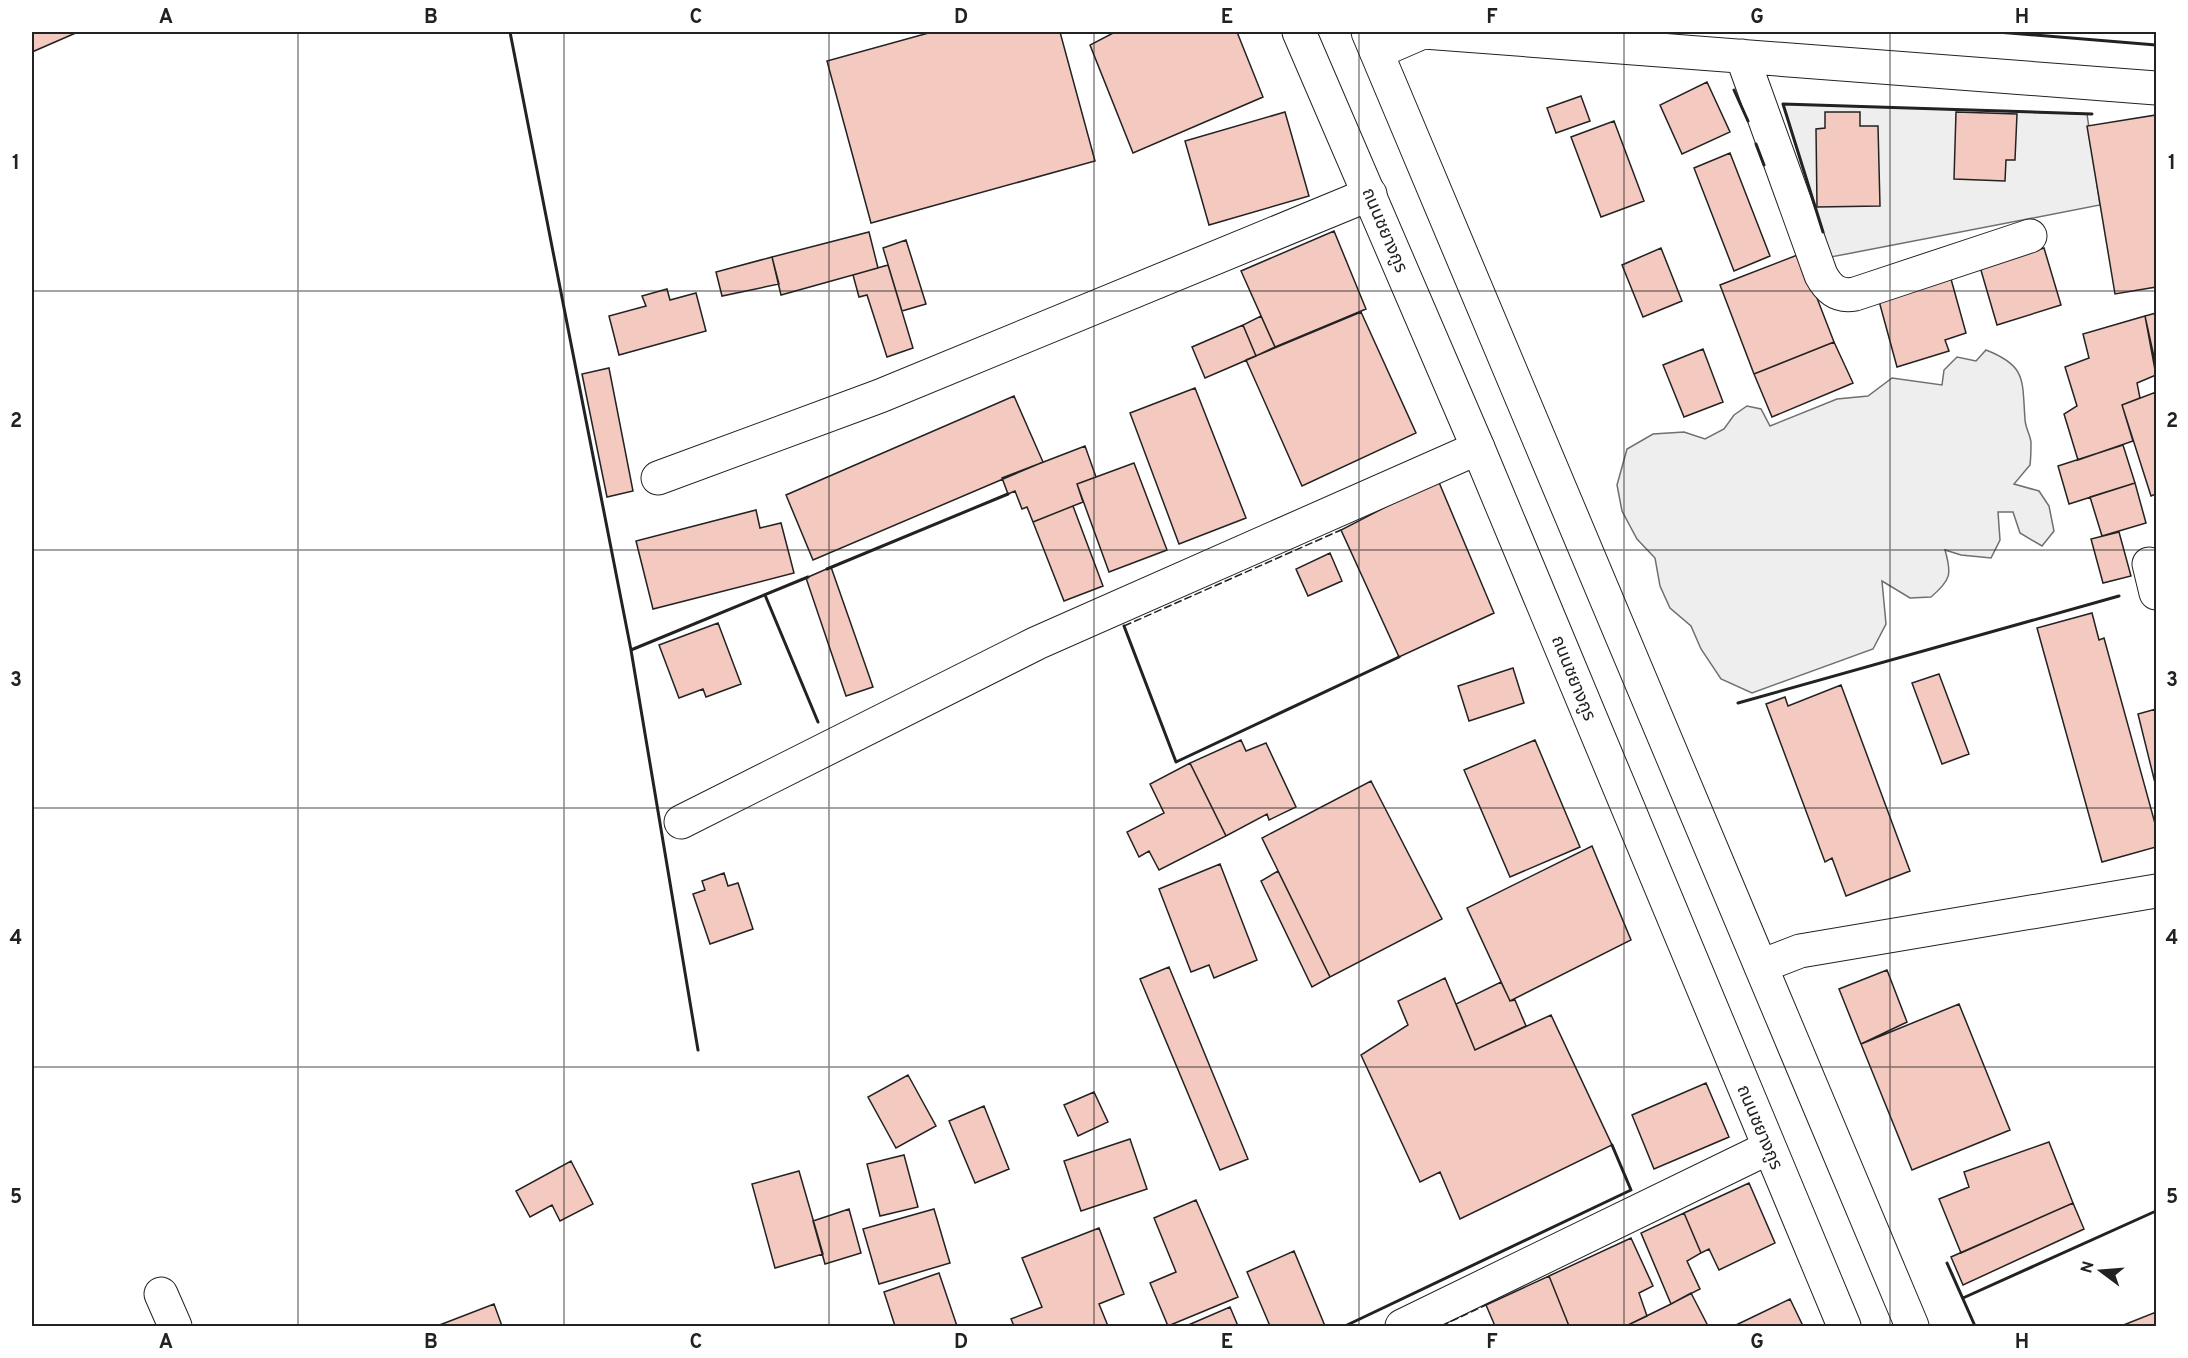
<svg xmlns="http://www.w3.org/2000/svg" width="2188" height="1358" font-family="Overpass,'Noto Sans Thai',sans-serif">
<style>
.green{fill:#eee;stroke:#6f6f6f;stroke-width:1.5}
.building{fill:#f3c9c0;stroke:#222;stroke-width:1.5}
.lines{fill:none;stroke-linecap:round;stroke-linejoin:round}
.minor-casing{stroke:#222;stroke-width:35}
.major-casing{stroke:#222;stroke-width:35}
.minor{stroke:#fff;stroke-width:33}
.major{stroke:#fff;stroke-width:33}
.fence{stroke:#222;stroke-width:1.5;stroke-dasharray:8 3;stroke-linecap:butt}
.wall{stroke:#222;stroke-width:3}
.grid{fill:none;stroke:#222;stroke-width:1.5;stroke-opacity:0.55}
.labels{text-anchor:middle;stroke-width:4.5;stroke-linejoin:round;paint-order:stroke}
.street-label{font-size:18px;fill:#222;stroke:#fff}
.neatline{fill:none;stroke:#222;stroke-width:2}
.grid-label{font-size:20px;text-anchor:middle;font-weight:bold;fill:#222}
</style>
<rect width="100%" height="100%" fill="#fff"/>
<path class="green" d="M1783,104L2087,114L2100,205L1831,257Z
M1986,350C2027,366 2022,380 2025,419C2025,427 2030,434 2031,442C2031,449 2031,457 2030,465L2014,484L2039,491L2049,506L2054,531L2042,546L2020,533L2013,512H1998L2000,540L1991,558L1961,555L1945,550C1952,574 1951,580 1931,597L1910,598L1882,581L1886,624L1873,649L1752,693L1721,679L1701,649L1691,626L1670,608L1660,586L1655,558L1637,539L1622,511L1617,485L1627,449L1653,434L1684,432L1705,439L1724,429L1734,415L1747,406L1761,409L1770,426L1837,399L1868,396L1892,378L1942,385L1944,370L1957,357L1976,361Z"/>
<path class="building" d="M32,32H78L32,52Z
M932,32H1060L1095,161L871,223L827,61Z
M1115,32H1237L1263,97L1133,153L1090,45Z
M1707,82L1730,132L1682,154L1660,105Z
M1581,96L1590,121L1556,133L1547,108Z
M1285,112L1309,196L1209,225L1185,141Z
M1825,112H1860V126H1878L1880,206L1817,207L1816,129L1825,128Z
M1956,112L2017,114L2015,160H2006L2005,181L1954,179Z
M2156,115V287L2115,294L2087,126Z
M1614,121L1644,201L1601,217L1571,137Z
M1730,153L1770,256L1734,271L1694,168Z
M1334,231L1366,309L1275,347L1241,271Z
M869,232L878,268L781,295L772,257Z
M906,240L926,304L902,311L883,248Z
M1661,248L1682,301L1643,317L1622,265Z
M2044,248L2061,305L1997,325L1980,267Z
M1800,254L1834,342L1754,374L1720,285Z
M772,257L779,284L722,296L716,272Z
M888,265L913,348L887,357L867,295L859,297L853,275Z
M1951,279L1966,333L1945,340L1949,351L1897,367L1879,301Z
M667,289L670,300L696,293L706,331L619,355L609,316L646,306L642,296Z
M1361,312L1416,433L1302,486L1246,360Z
M2156,313V366L2145,316Z
M1261,316L1275,347L1256,356L1243,325Z
M2145,316L2156,375L2137,383L2140,398L2122,405L2133,441L2078,460L2064,414L2077,406L2065,367L2089,358L2083,334Z
M1243,325L1256,356L1205,378L1192,347Z
M1834,342L1853,383L1772,417L1754,374Z
M1703,349L1723,402L1684,417L1663,365Z
M609,368L633,491L607,497L582,374Z
M1195,388L1246,518L1179,544L1130,413Z
M2156,392V494L2151,496L2122,405Z
M1014,396L1043,462L813,560L786,495Z
M2123,445L2135,483L2069,504L2058,466Z
M1085,446L1096,477L1077,484L1083,502L1033,522L1027,507L1022,509L1015,491L1008,494L1002,478Z
M1134,463L1167,550L1109,572L1077,484Z
M1438,480L1494,613L1399,657L1341,530Z
M2135,483L2146,523L2102,536L2090,497Z
M1073,506L1103,586L1064,601L1033,522Z
M756,510L760,528L781,523L794,573L653,609L636,541Z
M2119,532L2131,576L2103,583L2091,539Z
M1330,553L1342,581L1308,596L1296,569Z
M831,567L873,687L846,696L806,578Z
M2092,613L2099,640L2104,638L2156,827V847L2102,862L2037,628Z
M718,623L741,684L706,697L703,689L679,698L659,645Z
M1513,668L1524,703L1469,721L1458,686Z
M1939,674L1969,754L1942,764L1912,683Z
M1841,685L1910,871L1846,896L1832,858L1825,862L1766,704L1785,697L1788,706Z
M2156,709V787L2138,714Z
M1241,740L1246,751L1266,743L1296,807L1269,820L1267,814L1226,836L1190,763Z
M1535,740L1580,847L1510,877L1464,770Z
M1190,763L1226,836L1159,870L1149,851L1139,857L1127,832L1164,813L1150,784Z
M1371,781L1442,919L1330,977L1262,838Z
M1592,846L1631,940L1510,1001L1467,908Z
M1220,864L1257,960L1214,978L1209,965L1191,972L1159,889Z
M1278,871L1330,977L1312,987L1261,881Z
M724,873L728,886L738,883L753,929L710,944L693,894L705,890L702,881Z
M1169,967L1248,1159L1220,1170L1140,979Z
M1887,970L1907,1022L1861,1044L1839,989Z
M1445,978L1475,1050L1551,1015L1612,1145L1460,1219L1440,1172L1420,1182L1361,1055L1408,1025L1398,1001Z
M1501,982L1510,1001L1515,1000L1526,1026L1475,1050L1456,1004Z
M1959,1004L2010,1130L1912,1170L1861,1044Z
M908,1075L936,1126L896,1148L868,1097Z
M1706,1083L1729,1137L1654,1169L1632,1115Z
M1094,1092L1108,1122L1078,1136L1064,1105Z
M984,1106L1009,1169L975,1183L949,1121Z
M1130,1139L1147,1189L1081,1211L1064,1161Z
M2049,1142L2073,1203L1961,1253L1939,1199L1969,1187L1964,1172Z
M904,1155L918,1207L880,1216L867,1164Z
M571,1161L593,1204L560,1221L552,1205L530,1217L516,1191Z
M799,1171L823,1254L775,1268L752,1184Z
M1749,1183L1775,1243L1719,1270L1709,1249L1701,1253L1684,1213Z
M1196,1200L1238,1297L1168,1326L1150,1283L1176,1272L1154,1218Z
M2073,1203L2084,1229L1963,1285L1951,1257Z
M849,1209L861,1253L825,1264L813,1221Z
M934,1209L950,1263L879,1284L863,1229Z
M1684,1213L1701,1253L1687,1261L1700,1289L1671,1304L1641,1233Z
M1099,1228L1124,1294L1099,1304L1108,1326H1014L1011,1319L1042,1307L1022,1258Z
M1631,1238L1653,1286L1639,1293L1647,1316L1626,1326H1569L1549,1276Z
M1294,1251L1325,1326H1270L1247,1272Z
M939,1273L957,1326H895L884,1292Z
M1549,1276L1569,1326H1495L1486,1305Z
M1691,1293L1708,1326H1626L1671,1304Z
M1790,1299L1803,1326H1734Z
M494,1304L502,1326H437Z
M1230,1307L1238,1326H1186Z
M2156,1312V1326H2121Z"/>
<g class="lines">
<g class="minor-casing">
<path id="minor" d="M1424,32L2156,88
M1377,52L1423,32
M1742,56L1821,275C1829,290 1839,297 1855,294L2030,236
M658,478L880,396L1370,194
M2149,564L2156,593
M681,822L1037,643L1478,448
M1761,966L1800,951L2156,891
M161,1294L175,1326
M1402,1326L1768,1148"/>
</g>
<g class="major-casing">
<path id="major" d="M1299,32L1478,448L1844,1326
M1368,32L1912,1326"/>
</g>
<use href="#minor" class="minor"/>
<use href="#major" class="major"/>
<path class="fence" d="M1124,626L1341,530
M1441,1326L1486,1305"/>
<path class="wall" d="M510,32L631,650L698,1050
M1997,32L2156,45
M1734,90L1748,121
M1756,144L1764,165
M1823,232L1783,104L2092,114
M827,569L1008,494
M765,595L818,722
M1124,626L1176,762L1399,657
M631,650L808,577
M1738,703L2119,596
M1947,1263L1975,1326
M1963,1298L2156,1211
M1345,1326L1631,1190L1612,1145"/>
</g>
<path class="grid" d="M298,32V1326M564,32V1326M829,32V1326M1094,32V1326M1359,32V1326M1624,32V1326M1890,32V1326M32,291H2156M32,550H2156M32,808H2156M32,1067H2156"/>
<g class="labels">
<g class="street-label">
<text transform="translate(1385 230) rotate(67)" y="6">ถนนชยางกูร</text>
<text transform="translate(1574 678) rotate(68)" y="6">ถนนชยางกูร</text>
<text transform="translate(1760 1127) rotate(67)" y="6">ถนนชยางกูร</text>
</g>
</g>
<rect width="2188" height="1358" fill="none" stroke="#ffffff" stroke-width="66"/>
<g transform="translate(2101 1271) rotate(286)" stroke="#ffffff" stroke-width="4.5" paint-order="stroke">
<path d="M0-4.5L10 22L0 15L-10 22Z" fill="#222222"/>
<text y="-9" font-size="16" font-weight="bold" text-anchor="middle" fill="#222222">N</text>
</g>
<rect x="33" y="33" width="2122" height="1292" class="neatline"/>
<g class="grid-label">
<text x="166" y="23">A</text>
<text x="431" y="23">B</text>
<text x="696" y="23">C</text>
<text x="961" y="23">D</text>
<text x="1227" y="23">E</text>
<text x="1492" y="23">F</text>
<text x="1757" y="23">G</text>
<text x="2022" y="23">H</text>
<text x="16" y="169">1</text>
<text x="2172" y="169">1</text>
<text x="16" y="427">2</text>
<text x="2172" y="427">2</text>
<text x="16" y="686">3</text>
<text x="2172" y="686">3</text>
<text x="16" y="944">4</text>
<text x="2172" y="944">4</text>
<text x="16" y="1203">5</text>
<text x="2172" y="1203">5</text>
<text x="166" y="1348">A</text>
<text x="431" y="1348">B</text>
<text x="696" y="1348">C</text>
<text x="961" y="1348">D</text>
<text x="1227" y="1348">E</text>
<text x="1492" y="1348">F</text>
<text x="1757" y="1348">G</text>
<text x="2022" y="1348">H</text>
</g>
</svg>
